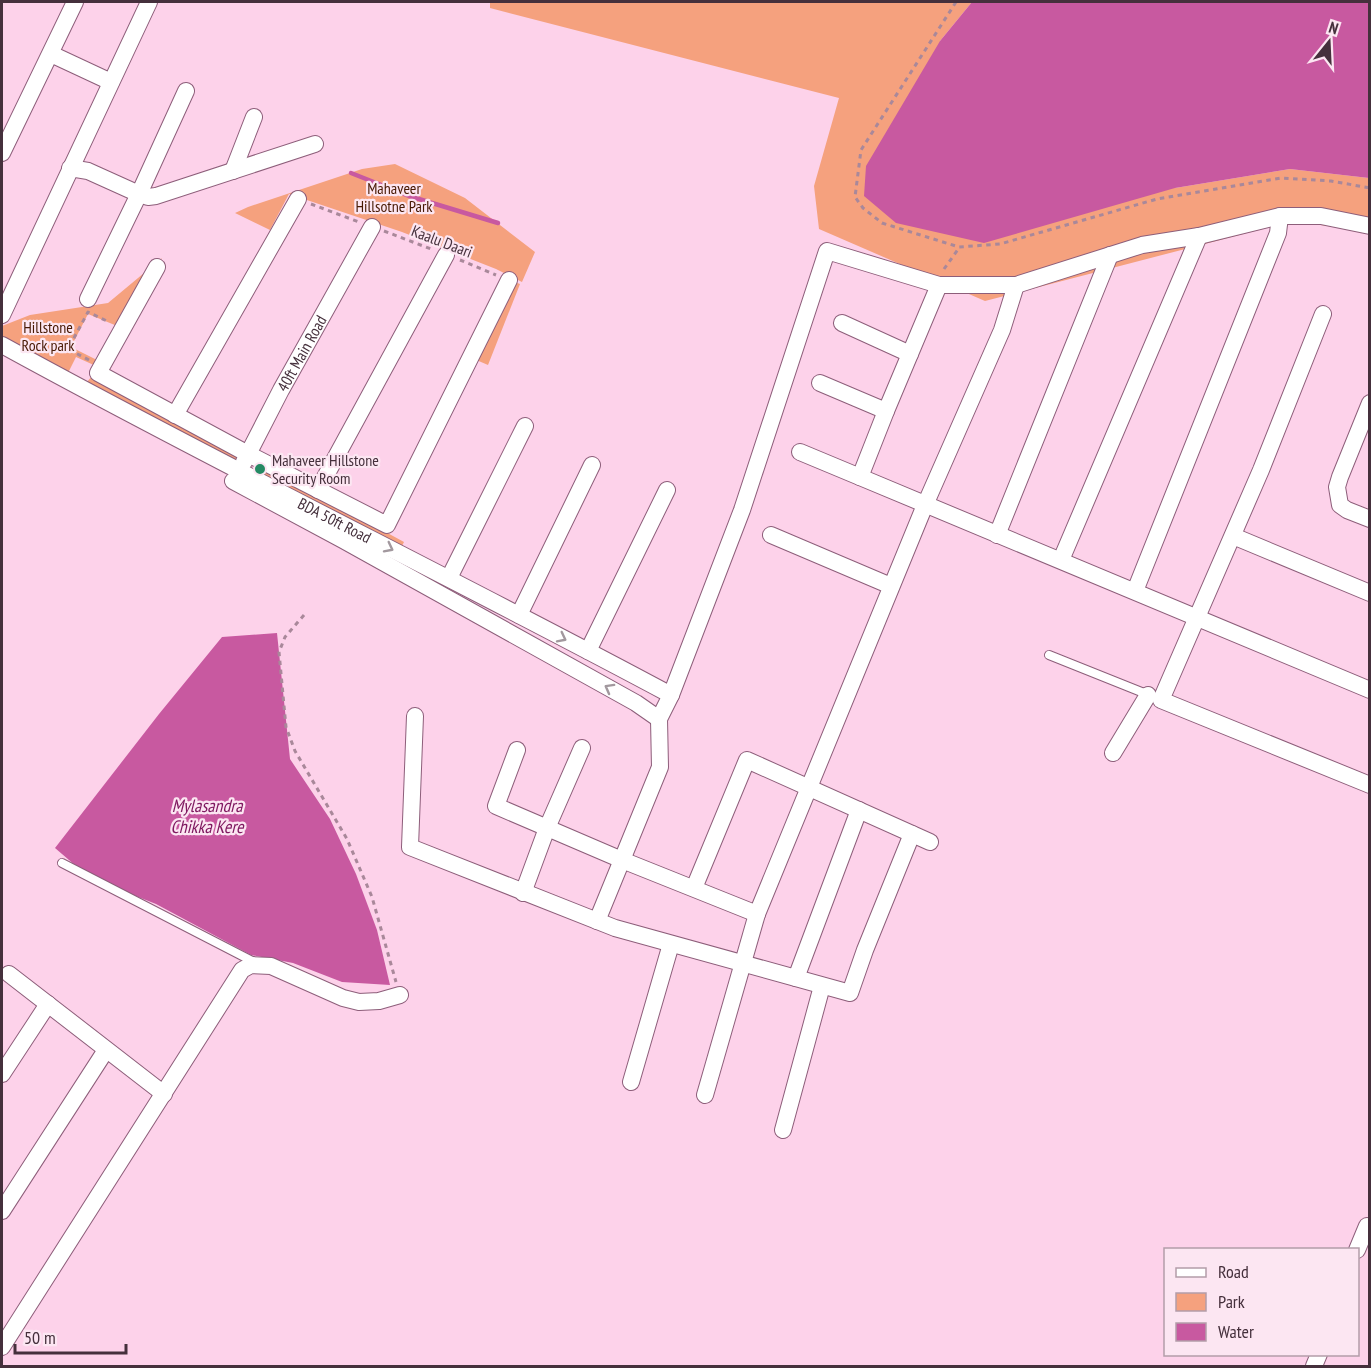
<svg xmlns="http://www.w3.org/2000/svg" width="1371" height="1368" font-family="'PT Sans Narrow',sans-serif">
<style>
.green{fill:#f5a17e}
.water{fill:#c859a0}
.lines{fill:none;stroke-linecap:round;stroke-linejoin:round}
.stream{stroke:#c859a0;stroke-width:4.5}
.service-casing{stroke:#8d5e7a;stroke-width:10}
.minor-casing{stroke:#8d5e7a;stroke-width:18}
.path{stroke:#a9889a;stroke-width:3;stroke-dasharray:4.5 4.5;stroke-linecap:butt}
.service{stroke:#fff;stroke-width:8}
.minor{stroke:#fff;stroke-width:16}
.oneway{stroke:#a2989e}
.poi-dot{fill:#258a64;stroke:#fce6f2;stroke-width:2}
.labels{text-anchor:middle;stroke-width:4.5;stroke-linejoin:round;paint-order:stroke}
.park-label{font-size:16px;fill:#471903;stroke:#fce6f2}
.street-label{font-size:16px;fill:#45303c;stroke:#fce6f2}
.poi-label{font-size:16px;fill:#45303c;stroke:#fce6f2;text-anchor:start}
.water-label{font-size:18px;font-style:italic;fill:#7f1960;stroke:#fce6f2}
</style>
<rect width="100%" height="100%" fill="#fdd2ea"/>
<path class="green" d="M490,2H972L940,41L1175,188L1290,169L1369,178V232L1293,221L985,301L819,229L814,186L839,98L490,8Z
M395,164L465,198L535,252L522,282L496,269L402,232L289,194L270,230L235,213L248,207L362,169Z
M162,258L122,328L88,314L71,347L99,361L96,366L76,357L68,373L2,339V326L30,315L108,303Z
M509,280L520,284L488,365L474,359Z
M93,375L248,454L239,472L86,383Z
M266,467L404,542L400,550L262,476Z"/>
<path class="water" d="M972,2H1369V178L1290,169L1175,188L984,243L896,223L864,196L866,166L940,41Z
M277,633L290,759L330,819L356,874L377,930L390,985L342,982L293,963L251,955L156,904L90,878L55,848L159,714L222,637Z"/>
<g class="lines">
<path class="stream" d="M351,173L409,196L498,223"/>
<g class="service-casing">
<path id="service" d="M1049,655L1149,695
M62,863L256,963"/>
</g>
<g class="minor-casing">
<g id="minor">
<path d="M51,54L111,82"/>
<path d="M2,153L75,2"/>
<path d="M70,168L88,171L139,194L148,197L156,196L315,144"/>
<path d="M233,171L254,117"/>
<path d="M157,267L98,373L248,454L387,525L509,280"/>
<path d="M939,285L886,411L860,477L1370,690"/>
<path d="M88,299L139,194L186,91"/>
<path d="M1323,314L1261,470L1161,700L1370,785"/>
<path d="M2,315L149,2"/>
<path d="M842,323L910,354"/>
<path id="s1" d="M2,345C222,466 449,576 671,695"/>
<path d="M820,383L886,411"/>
<path d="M1370,403L1340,477L1337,487L1340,505L1347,510L1370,519"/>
<path d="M175,415L298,199"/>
<path d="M800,452L860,477"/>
<path id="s2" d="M244,462L281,390L372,227"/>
<path d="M233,481L343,540L636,703L659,719"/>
<path d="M318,490L446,255"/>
<path d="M771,535L891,586"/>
<path d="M997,535L1110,255"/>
<path d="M1233,536L1370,593"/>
<path d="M1061,560L1199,236"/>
<path d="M449,578L525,426"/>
<path d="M1135,591L1278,233L1280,216"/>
<path d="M519,615L592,465"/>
<path d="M588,651L667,490"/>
<path d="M415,716L410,847L615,928L850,993L865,950L912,834"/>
<path d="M517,750L496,806L622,860L757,914L925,505L1002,330L1016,285"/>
<path d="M1113,753L1148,695"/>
<path d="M694,888L747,760L930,842"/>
<path d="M523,893L547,828L582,748"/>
<path d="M597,921L660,767L659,719L671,695L742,510L827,251L939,285H1016L1142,245L1199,236L1280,216H1321L1370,226"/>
<path d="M9,974L164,1094"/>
<path d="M796,978L859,810"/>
<path d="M2,1074L48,1004"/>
<path d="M631,1082L671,944"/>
<path d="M705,1095L757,914"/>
<path d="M783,1130L822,986"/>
<path d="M2,1211L106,1050"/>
<path d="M1357,1250L1367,1226"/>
<path d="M2,1347L242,970L251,965L271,966L343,998L359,1002L379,1001L400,995"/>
<path d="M1314,1366L1319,1354"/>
</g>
</g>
<path class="path" d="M956,2L861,150L855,197L863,208L882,223L959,247L1000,244L1157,199L1281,178L1331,181L1370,188
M311,204L359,222
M384,231L431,249
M460,260L496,275
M944,269L959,248
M89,360L68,349L88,312L109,322
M304,615L285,637L279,652L286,727L295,751L347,839L372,897L396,982"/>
<use href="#service" class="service"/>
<use href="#minor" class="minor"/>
</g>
<defs><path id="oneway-chevron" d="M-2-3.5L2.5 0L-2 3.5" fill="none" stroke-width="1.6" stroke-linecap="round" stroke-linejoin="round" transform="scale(1.5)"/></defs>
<g class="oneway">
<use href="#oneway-chevron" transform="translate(389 548) rotate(27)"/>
<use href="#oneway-chevron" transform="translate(562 638) rotate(27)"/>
<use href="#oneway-chevron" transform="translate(609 688) rotate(-151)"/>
</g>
<circle class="poi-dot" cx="260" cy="469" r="6"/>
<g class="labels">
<g class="park-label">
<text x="394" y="194">Mahaveer<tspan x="394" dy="18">Hillsotne Park</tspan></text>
<text x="48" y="333">Hillstone<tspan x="48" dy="18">Rock park</tspan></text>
</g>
<g class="street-label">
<text transform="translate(442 241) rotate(21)" y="6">Kaalu Daari</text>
<text dy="6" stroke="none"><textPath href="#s2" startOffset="123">40ft Main Road</textPath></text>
<text dy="6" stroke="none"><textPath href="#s1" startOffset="376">BDA 50ft Road</textPath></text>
</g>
<g class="poi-label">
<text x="272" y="466">Mahaveer Hillstone<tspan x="272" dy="18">Security Room</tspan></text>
</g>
<g class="water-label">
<text x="207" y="812">Mylasandra<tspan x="207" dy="21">Chikka Kere</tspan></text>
</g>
</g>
<rect width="1371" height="1368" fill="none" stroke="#45303c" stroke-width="6"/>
<rect x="1164" y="1248" width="195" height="108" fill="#fce6f2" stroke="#b39da9" stroke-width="1.5"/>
<rect x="1176" y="1268" width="30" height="9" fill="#ffffff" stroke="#b39da9" stroke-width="1.5"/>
<text x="1218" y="1278" font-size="18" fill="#45303c">Road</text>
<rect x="1176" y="1293" width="30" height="18" fill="#f5a17e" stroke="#b39da9" stroke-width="1.5"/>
<text x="1218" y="1308" font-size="18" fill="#45303c">Park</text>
<rect x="1176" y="1323" width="30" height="18" fill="#c859a0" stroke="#b39da9" stroke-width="1.5"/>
<text x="1218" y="1338" font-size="18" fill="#45303c">Water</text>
<g transform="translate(1329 42) rotate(18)" stroke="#fce6f2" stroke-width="4.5" paint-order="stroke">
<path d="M0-4.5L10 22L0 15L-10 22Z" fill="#45303c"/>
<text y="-9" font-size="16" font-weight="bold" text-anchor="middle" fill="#45303c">N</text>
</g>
<path d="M15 1344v9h111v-9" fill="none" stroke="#45303c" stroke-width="3"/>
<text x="24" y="1344" font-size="18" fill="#45303c" stroke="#fce6f2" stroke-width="4.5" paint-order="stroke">50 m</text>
</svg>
